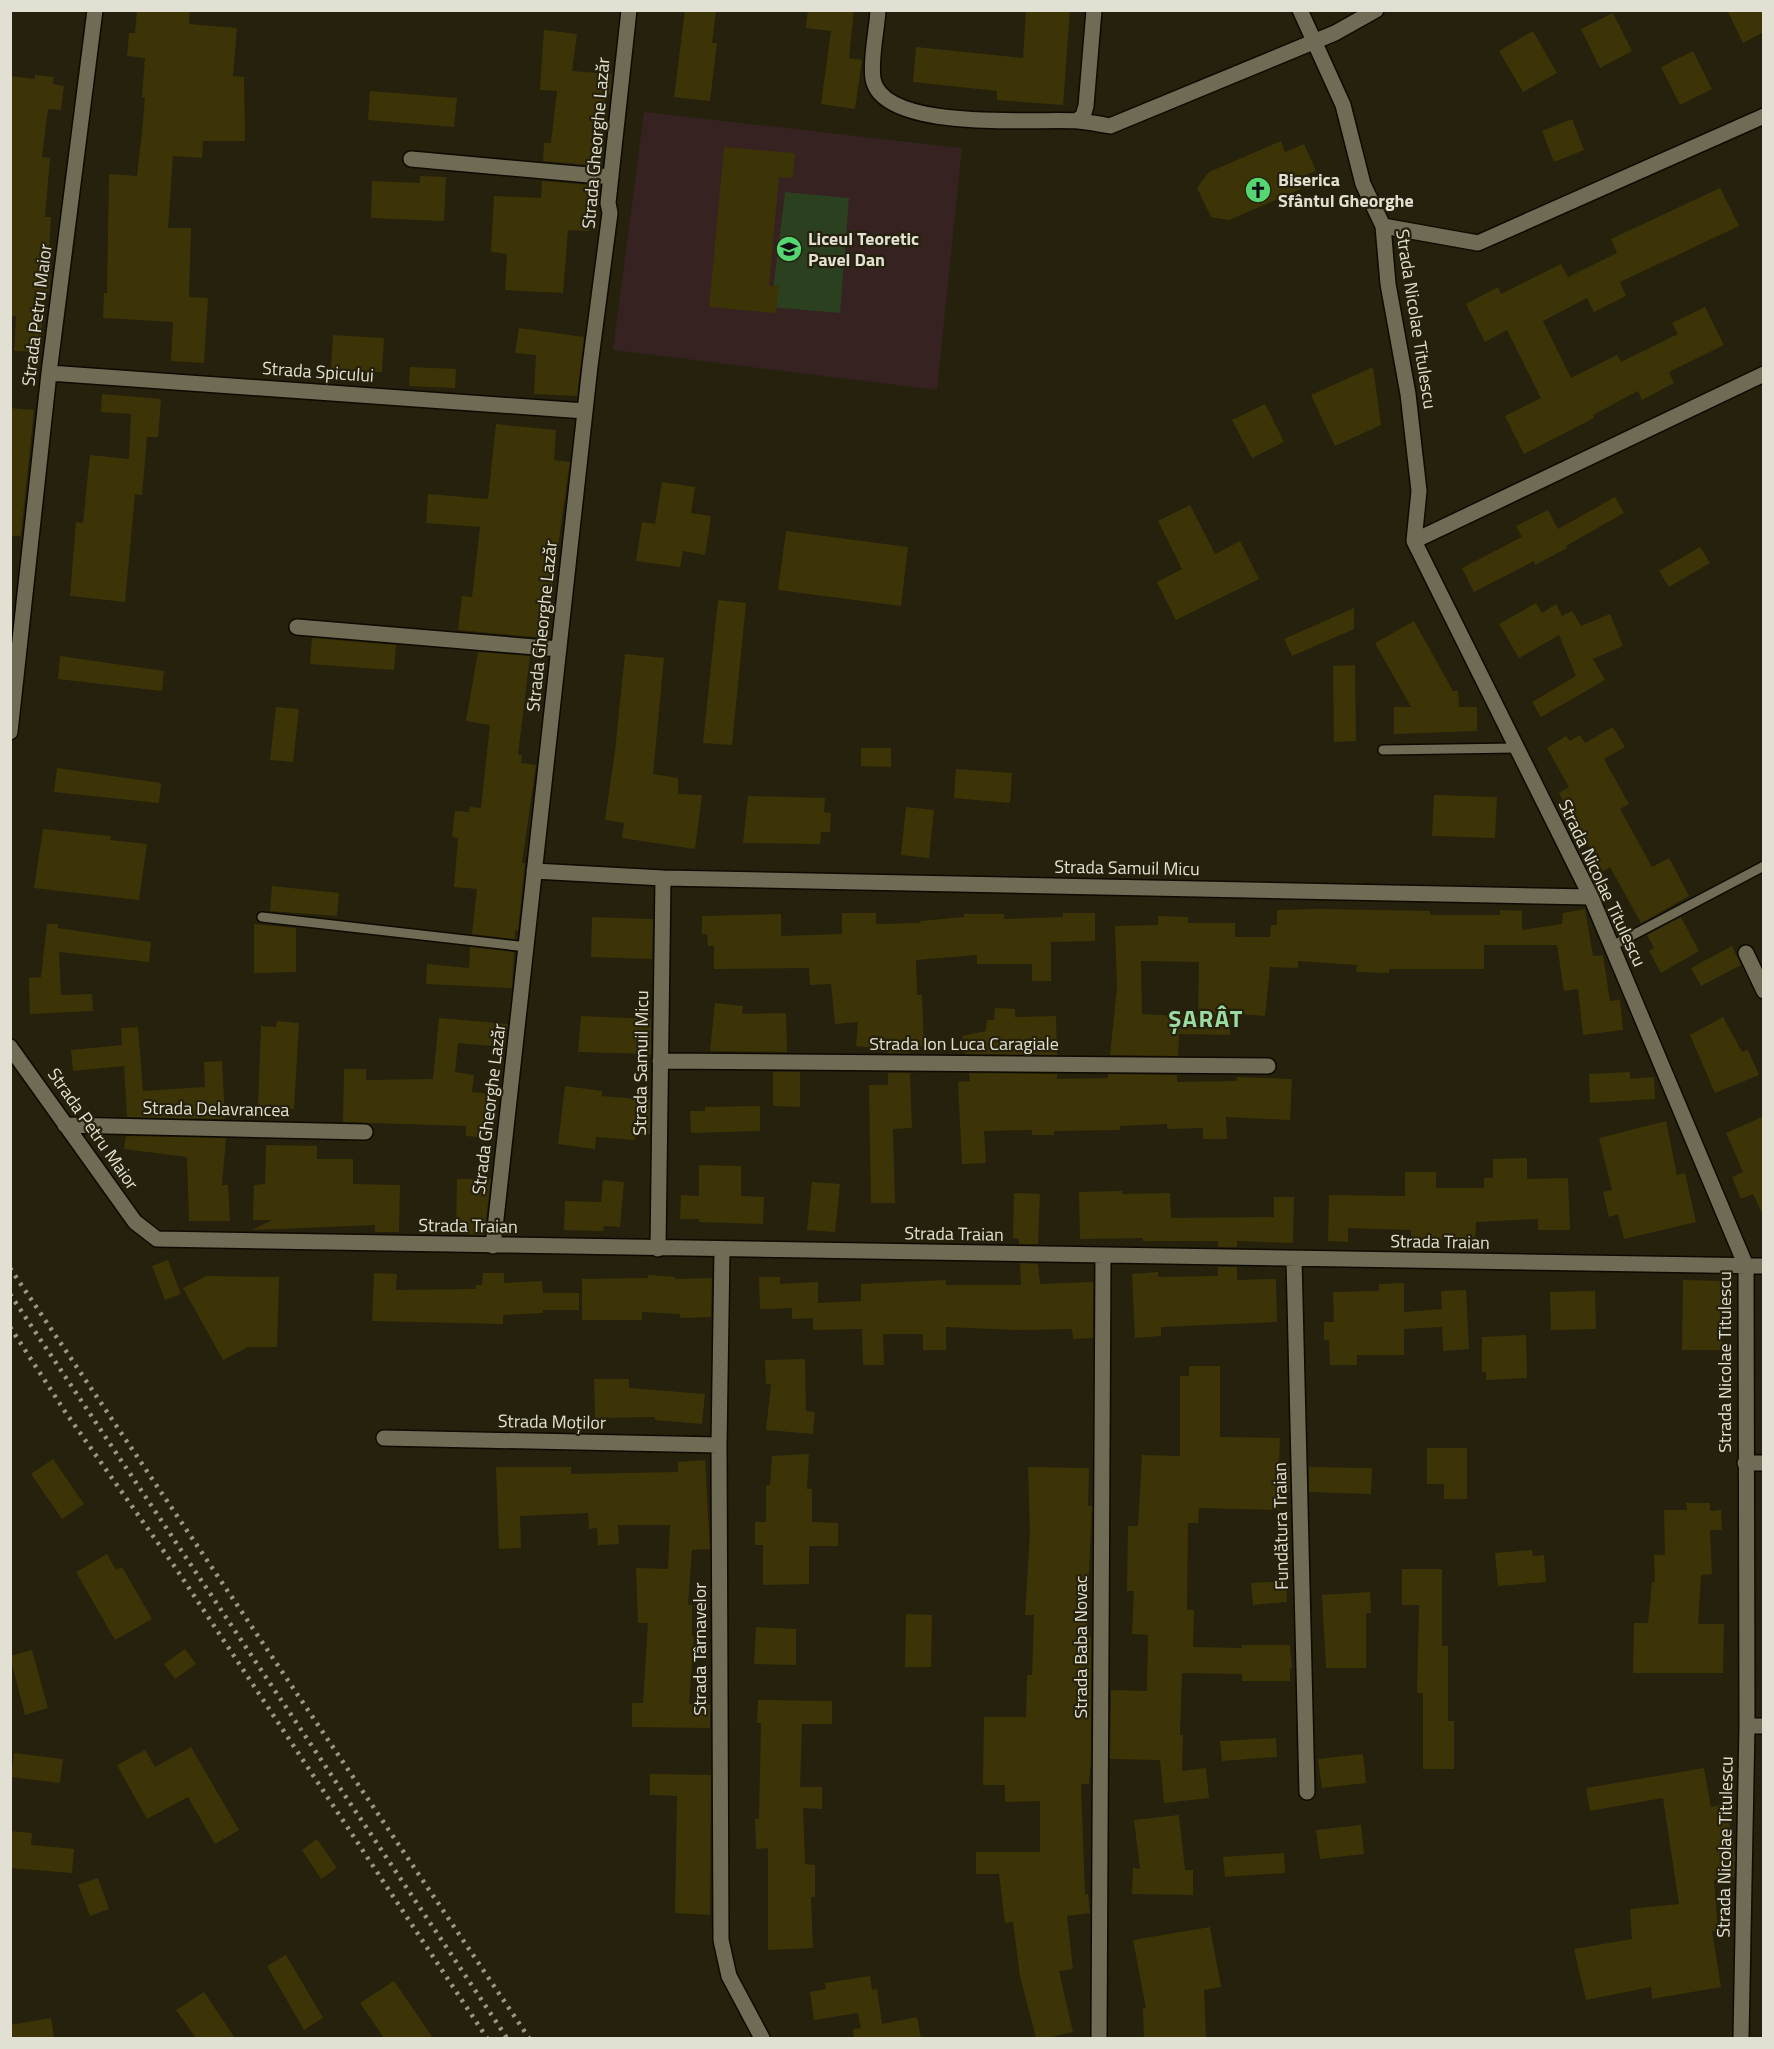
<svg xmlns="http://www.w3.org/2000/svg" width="1774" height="2049" font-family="'Titillium Web',sans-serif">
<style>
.education{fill:#352221}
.green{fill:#2b401f}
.building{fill:#3c3406;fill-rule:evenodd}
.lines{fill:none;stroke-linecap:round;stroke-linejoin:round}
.service-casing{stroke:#0e0a00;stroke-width:12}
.minor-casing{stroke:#0e0a00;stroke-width:18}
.service{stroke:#706b55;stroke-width:9}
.minor{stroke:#706b55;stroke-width:15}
.rail{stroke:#9a9787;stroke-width:4.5;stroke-dasharray:3 6;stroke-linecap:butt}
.labels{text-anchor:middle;stroke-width:4.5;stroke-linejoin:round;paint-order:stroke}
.street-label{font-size:18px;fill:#e2e0d3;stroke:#25210d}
.poi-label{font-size:18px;font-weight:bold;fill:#e2e0d3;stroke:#25210d;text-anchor:start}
.district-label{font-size:24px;font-weight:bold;letter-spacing:1.5px;fill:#9bdaa3;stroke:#25210d}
</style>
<rect width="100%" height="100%" fill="#25210d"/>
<path class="education" d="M644,112L962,148L937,390L613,350Z"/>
<path class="green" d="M785,192L849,198L840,313L771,307Z"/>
<path class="building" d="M137,10H190L189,24L237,28L233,76L244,77L245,141H203L202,158L173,156L168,228H191L189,297L208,298L204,363L171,361L173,322L103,318L104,293H107L109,174L137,176L142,132L145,97H142L145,58L127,56L129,33H135Z
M685,10H716L712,43H717L710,101L674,97Z
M808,10H854L849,58L862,60L855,109L821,104L831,31L806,28Z
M1026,10H1070L1063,105L997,100V91L913,82L916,47L1023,58Z
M1727,10H1764V32L1743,43Z
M1613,13L1632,51L1600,68L1581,29Z
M544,30L577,34L572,71L612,74L610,94H605L601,166L543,161L544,143H551L557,91L540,90Z
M1533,31L1557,73L1523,92L1499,51Z
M1693,51L1712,89L1680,105L1661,67Z
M35,75L54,77L53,84L64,86L61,110L48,109L42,157L50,158L45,217H51L48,272L51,273L49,293H44L40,352L14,351L16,316H10V76L35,79Z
M370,91L457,98L454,127L368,120Z
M1572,119L1584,150L1554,162L1542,131Z
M1281,141L1285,152L1304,144L1316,171L1297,179L1301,189L1229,220L1211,217L1197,188L1209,172Z
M724,147L795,153L793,178L779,177L769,286H779L776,313L709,307Z
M420,176L446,177L444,221L371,218L372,181L420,183Z
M542,181L591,185L589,231L568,230L563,293L505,290L507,254L491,252L494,196L541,198Z
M1720,188L1739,226L1620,282L1626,296L1594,312L1587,298L1543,321L1571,378L1617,355L1621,362L1678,334L1672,323L1705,307L1724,345L1669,372L1674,383L1642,400L1638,391L1593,415L1594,418L1524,454L1505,416L1541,398L1507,330L1485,342L1466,304L1498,287L1501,294L1561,264L1568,277L1617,253L1611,239Z
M519,328L584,337L577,396L534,394L536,355L515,353Z
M333,335L384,338L382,372L331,369Z
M410,367L456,369L455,388L409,386Z
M1373,367L1381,425L1335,446L1311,395Z
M102,394L161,399L158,437H147L142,495L135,494L125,602L70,596L76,522L83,523L90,455L129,459L131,414L101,412Z
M1265,404L1284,442L1252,458L1232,420Z
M10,408L34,410L21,536H10Z
M496,424L556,430L554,460L570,462L545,638L458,630L462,596L472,597L480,527L426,523L428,494L488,499Z
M662,482L695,487L691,513L711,516L705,555L683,551L680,567L636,561L642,522L655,524Z
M1615,497L1624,513L1566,546L1567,548L1535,565L1534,561L1474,592L1462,568L1522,537L1516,526L1548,510L1558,529Z
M1190,505L1215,554L1240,541L1259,579L1176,620L1157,582L1182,569L1158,521Z
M786,531L908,547L901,606L778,590Z
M1700,547L1710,563L1669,587L1659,571Z
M718,600L746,603L732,745L703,743Z
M1536,603L1542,613L1556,604L1562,616L1572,611L1581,626L1610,614L1623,646L1593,659L1605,680L1541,717L1532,702L1576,676L1559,635L1519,658L1499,624Z
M1354,608V629L1292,656L1284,639Z
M1414,621L1453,691H1458L1459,707H1477V731L1394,734V707H1411L1375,643Z
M312,638L396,645L394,670L310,664Z
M478,652L530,656L518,755H522L521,763L536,765L522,863H525L518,931L515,930V939L472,934L477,889L454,887L458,838L452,837L455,811L469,812L470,807L481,808L490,725L466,721Z
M625,654L664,658L653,774L678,778V794L702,795L695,849L622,838L624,823L605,820L615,751Z
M60,656L164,671L162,691L58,679Z
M1355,665L1356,741L1334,742L1333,666Z
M276,707L299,709L293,762L270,760Z
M1613,727L1625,747L1604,759L1629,804L1620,809L1652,867L1669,858L1689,896L1641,923L1610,867L1603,871L1580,831L1559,793L1569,787L1547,748L1566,736L1570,741L1580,735L1585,743Z
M861,748H891V767L861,766Z
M57,768L161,783L159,803L54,792Z
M956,769L1012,773L1010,803L954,798Z
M1434,795L1497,797L1495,838L1432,836Z
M748,796L825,798L824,812L831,813L830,832H821L820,844L743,843Z
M906,807L934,810L929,858L901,855Z
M43,829L111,836L110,840L147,844L139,900L34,888Z
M272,886L339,893L337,916L270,911Z
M1319,909L1430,911V915H1500V910L1522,911V930L1562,924L1563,913L1585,909L1593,956L1603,955L1610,1001L1620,1000L1623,1030L1583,1035L1578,989L1564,991L1557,945H1484V969H1389V973L1356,972L1357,965L1298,961V968L1270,967L1265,1016L1228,1013V1018H1231L1230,1035L1179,1034L1178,1056L1110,1055L1117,988L1115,926L1158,925V916L1188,917V923H1235V937H1270L1271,925H1277V910ZM1141,961L1199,962L1198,1017L1142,1014Z
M842,913H876V924L921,923L920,921L964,917V914H1004V919L1063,917V913H1095V941L1051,942V981H1032V964H977V955L916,960L917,995H922L924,1046L909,1047V1053H887V1049L856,1046L858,1022L835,1024L831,984L810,985L809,968L714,969V946H708L707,934H702V916L781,914V936L842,934Z
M592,917L653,919L652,959L591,957Z
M1681,917L1699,951L1661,973L1649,951L1654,948L1647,935Z
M47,924H58V928L151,942L149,962L59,952L61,995L92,994L93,1011L30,1014L29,978L41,977Z
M254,924L296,928V972L254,973Z
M1732,946L1741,965L1701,986L1691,968Z
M470,947L514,952L512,988L426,984L427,964L469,968Z
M715,1003L743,1006L742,1014L786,1013L787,1052L710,1051Z
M995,1008L1015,1009V1017L1056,1016L1057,1055L965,1054L962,1036L986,1031L987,1020H994Z
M581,1016L651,1019V1054L578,1052Z
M1723,1017L1742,1052L1748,1050L1759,1075L1715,1093L1690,1035Z
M439,1018L508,1024L505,1047L458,1043L455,1072L474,1075L472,1092L491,1094L487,1138L466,1136V1126L343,1122L344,1069H366V1080L433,1079Z
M277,1021L299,1023L294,1109L258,1107L261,1026L276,1027Z
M138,1027L143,1091L205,1087L204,1062L222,1061L225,1119L127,1117L124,1066L73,1071L71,1050L122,1045L121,1028Z
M773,1072H800V1107L773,1106Z
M1630,1072V1079L1654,1077L1655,1099L1590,1103L1589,1074Z
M888,1073H910L912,1128L893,1129L895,1203H871L869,1085H888Z
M969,1073L1057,1074V1079L1108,1078V1074L1177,1075V1082L1237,1081V1077L1292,1079L1290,1120L1226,1117L1227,1139H1203V1128L1167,1129V1124L1120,1126V1130L1054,1131V1135H1032V1130L984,1131L986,1163L962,1164L958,1082L970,1081Z
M565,1086L602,1091V1096L650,1100V1134L635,1135V1140L596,1137L595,1149L558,1144Z
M760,1106V1131L691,1133L690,1111H705V1107Z
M1764,1116V1217L1753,1194L1741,1199L1732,1177L1743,1172L1726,1133Z
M1666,1121L1677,1175L1685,1173L1696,1222L1624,1239L1618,1214L1609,1217L1603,1192L1612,1190L1599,1138Z
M126,1136L226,1138L222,1185H228L230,1221H189L187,1157L124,1149Z
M266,1145L317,1146V1159H353V1184L400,1185L399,1232H375V1225L252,1230L272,1220H253L254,1185L265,1184Z
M1527,1158V1179L1568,1178L1570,1230H1538V1219L1476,1222L1475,1239H1436V1247H1411V1230L1348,1228V1242L1328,1241L1329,1195L1405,1196V1172H1436V1188H1484V1178H1493V1159Z
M699,1165L741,1166V1196L764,1197L763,1224L699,1222V1219H680L681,1195L699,1196Z
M457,1179H491L484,1235L462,1234V1231H456Z
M603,1180L624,1182L620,1227L604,1226L603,1231L564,1230L565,1201L601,1202Z
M812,1182L840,1184L835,1232L807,1230Z
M1122,1191V1194L1170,1193L1171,1218L1274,1217V1197H1294L1293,1243L1237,1241V1247H1218V1241H1143V1238L1080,1239L1079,1192Z
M1014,1193L1040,1194L1038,1244H1019V1239L1013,1238Z
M168,1260L181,1294L165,1300L152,1266Z
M1020,1263L1038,1264L1040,1284L1093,1282V1338L1073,1339L1072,1329L1020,1330L946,1327V1350H923V1334H883L884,1365H863L862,1329L813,1330V1318L792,1319V1308L760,1309L759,1277H780V1284L818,1282V1303L861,1301V1284L946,1280V1285H1021Z
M1218,1267H1237V1280L1276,1279L1277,1322L1161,1327V1336L1135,1338L1132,1274L1158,1272V1277L1218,1276Z
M374,1273L397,1274L396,1290L476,1289V1285H482L483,1273H504V1283L542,1281L543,1293H579V1310H543V1313L503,1315V1324L372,1321Z
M648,1275L675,1277V1279L712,1278L711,1317L680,1318V1314L642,1312V1320H582V1279L648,1278Z
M206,1276L279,1277L277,1347H248L223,1360L183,1288Z
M1683,1280L1722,1281V1350H1682Z
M1404,1283V1312L1442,1309L1441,1291L1466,1290L1469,1349L1443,1351L1442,1327L1404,1329V1355H1357V1365H1330L1329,1340H1324V1322H1334L1333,1292L1379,1291V1284Z
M1595,1291L1596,1329L1551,1330L1550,1292Z
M1526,1335L1527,1378L1486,1380V1372H1482V1337Z
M805,1359L806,1411L815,1412L813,1434L766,1430L771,1384H766L765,1360Z
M1189,1366H1220V1437L1280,1438L1279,1466L1289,1467L1290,1492H1279V1510L1199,1508L1198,1523H1188L1187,1610H1194L1193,1647L1242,1648V1645H1290L1292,1668H1290V1681H1242V1674L1182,1673L1180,1735H1183L1182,1771L1206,1768L1209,1798L1164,1803L1160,1760L1110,1759L1111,1690L1147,1691L1148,1635L1132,1634L1134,1591H1127L1128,1526H1138L1142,1455L1180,1456V1376H1189Z
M594,1379H629V1388L705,1394L702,1424L655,1420V1417L595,1418Z
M1427,1448H1467V1499H1444V1484H1427Z
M809,1454L807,1489H812V1522L838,1523V1546H809V1584L763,1585V1545H755V1522H766V1485H770L772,1456Z
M53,1459L84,1504L62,1519L31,1474Z
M705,1460L710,1549L692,1550L688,1605H692V1636H694L689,1704L710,1705V1728L632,1727V1703H643L648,1623H638L636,1568L668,1569L670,1525H618L619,1544L598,1545L597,1528L589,1529L588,1513L520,1516L521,1548L499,1549L496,1467H571V1474L678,1472V1462Z
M1028,1467L1089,1468L1088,1506H1092L1086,1637H1091V1758L1089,1784H1081L1085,1894H1088L1090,1913L1067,1916L1073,1969L1059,1971L1073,2032L1047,2038H1036L1020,1976L1013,1922L1005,1923L999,1874H976V1852H1040V1801L1005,1802V1785H983L984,1717H1026L1027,1675H1032L1034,1615H1025L1030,1532Z
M1309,1467L1372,1468L1371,1494L1309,1492Z
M1686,1503H1710V1511L1721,1510L1722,1530H1710L1712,1574L1701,1575L1698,1624H1724L1723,1673H1633L1634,1623H1648L1652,1582H1655L1654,1555H1665L1664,1510H1687Z
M1532,1550L1533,1556L1544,1555L1546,1582L1498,1586L1495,1553Z
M107,1554L116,1570L122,1567L152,1619L115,1640L76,1572Z
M1402,1569H1442V1646H1448V1721H1454V1769H1423V1693H1417L1419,1605H1402Z
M1286,1581L1287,1602L1253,1605L1251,1583Z
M1370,1592L1371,1613H1366V1668H1326L1322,1595Z
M906,1614L932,1615L931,1667H905Z
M756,1627L796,1629V1665L754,1664Z
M185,1649L196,1664L175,1679L164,1664Z
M32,1650L48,1708L25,1715L10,1656Z
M758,1700L832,1701V1724H802L800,1787H822V1809L803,1808L805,1864L815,1865V1897H811L813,1948L768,1950V1848L756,1849L755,1819H759L761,1723H757Z
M1276,1738L1277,1757L1222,1761L1220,1741Z
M191,1747L239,1830L215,1844L188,1797L147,1819L117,1765L145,1750L155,1767Z
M14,1753L63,1759L60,1783L11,1777Z
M1363,1754L1366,1783L1322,1788L1318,1759Z
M1704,1768L1711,1807L1726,1804L1735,1856L1734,1877L1714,1880L1718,1931H1712L1721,1987L1652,1999L1651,1987L1586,2000L1574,1949L1632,1939L1630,1909L1679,1904L1663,1798L1590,1811L1586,1788Z
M650,1774L711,1775L710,1915L675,1913L677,1796L650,1795Z
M1179,1815L1185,1870H1193V1895L1132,1894L1133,1868L1140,1869L1134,1820Z
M1361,1825L1364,1854L1320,1859L1316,1830Z
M10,1831L32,1833L31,1845L74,1849L72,1873L10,1868Z
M317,1839L337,1868L321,1879L302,1850Z
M1284,1853L1285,1873L1225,1877L1223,1857Z
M98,1878L109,1909L90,1916L78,1885Z
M1210,1927L1221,1987L1204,1990L1206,2038H1144L1143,2008H1146L1133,1940Z
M286,1955L323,2018L304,2030L267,1966Z
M870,1976L872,1990L877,1989L882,2024L917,2017L921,2038H854L853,2029L861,2028L858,2013L814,2020L810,1992L826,1989L825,1983Z
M394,1981L433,2038H384L360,2003Z
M204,1992L235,2038H196L176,2010Z
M51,2018L54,2038H10V2025Z"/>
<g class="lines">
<g class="service-casing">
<path id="service" d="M1383,750L1515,748
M262,917L527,947
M1612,946L1764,866"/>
</g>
<g class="minor-casing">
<path id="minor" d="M878,10C877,31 870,58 873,79C883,133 1038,118 1078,121C1089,122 1100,124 1110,126L1335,33L1376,10
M1300,10L1343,105L1363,184L1383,226L1388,284L1408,394L1419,491L1414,541L1591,897L1746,1266L1747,1726L1741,2038
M1076,121L1083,116L1086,106L1094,10
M411,159L611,177
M1383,226L1478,243L1764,116
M49,373L585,411
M1414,541L1764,374
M297,627L559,649
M10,732L49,373L95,10
M534,871L663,878L1591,897
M1746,953L1764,991
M10,1047L135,1222L157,1239L1764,1266
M660,1061L1268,1066
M65,1125L365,1132
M493,1246L590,366L610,213L608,203L629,10
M658,1249L663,878
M722,1250L719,1445L721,1940L729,1976L762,2038
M1294,1259L1307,1792
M384,1438L719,1445
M1745,1463H1764
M1747,1726H1764
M1099,2038L1103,1256"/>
</g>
<use href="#service" class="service"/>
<use href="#minor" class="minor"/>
<path class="rail" d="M10,1268L529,2038
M10,1294L507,2038
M10,1327L66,1413L177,1570L487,2038"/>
</g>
<defs>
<g id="church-disc" transform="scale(1.35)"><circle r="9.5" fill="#55d671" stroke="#25210d"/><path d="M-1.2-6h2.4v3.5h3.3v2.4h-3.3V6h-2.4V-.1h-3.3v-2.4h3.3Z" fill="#111"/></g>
<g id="school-disc" transform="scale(1.35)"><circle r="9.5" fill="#55d671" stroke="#25210d"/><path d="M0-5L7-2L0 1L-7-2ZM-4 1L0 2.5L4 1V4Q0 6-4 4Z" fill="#111"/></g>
</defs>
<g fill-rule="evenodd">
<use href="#church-disc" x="1258" y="190"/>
<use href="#school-disc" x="789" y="249"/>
</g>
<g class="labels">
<g class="street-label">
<text transform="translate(596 143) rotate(-85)" y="6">Strada Gheorghe Lazăr</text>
<text transform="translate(37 315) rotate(-83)" y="6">Strada Petru Maior</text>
<text transform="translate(1416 319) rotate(81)" y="6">Strada Nicolae Titulescu</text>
<text transform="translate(318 372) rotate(4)" y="6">Strada Spicului</text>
<text transform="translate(542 626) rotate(-84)" y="6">Strada Gheorghe Lazăr</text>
<text transform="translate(1127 868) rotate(1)" y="6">Strada Samuil Micu</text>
<text transform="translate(1602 883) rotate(65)" y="6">Strada Nicolae Titulescu</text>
<text x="964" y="1050">Strada Ion Luca Caragiale</text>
<text transform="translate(641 1063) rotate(-89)" y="6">Strada Samuil Micu</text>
<text transform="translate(216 1109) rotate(1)" y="6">Strada Delavrancea</text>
<text transform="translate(489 1109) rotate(-83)" y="6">Strada Gheorghe Lazăr</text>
<text transform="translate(93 1129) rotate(55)" y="6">Strada Petru Maior</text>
<text transform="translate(468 1226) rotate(1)" y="6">Strada Traian</text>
<text transform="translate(954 1234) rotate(1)" y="6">Strada Traian</text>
<text transform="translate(1440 1242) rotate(1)" y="6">Strada Traian</text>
<text transform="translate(1725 1362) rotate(-90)" y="6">Strada Nicolae Titulescu</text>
<text transform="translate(552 1422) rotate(1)" y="6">Strada Moților</text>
<text transform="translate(1281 1526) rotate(-91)" y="6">Fundătura Traian</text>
<text transform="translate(1081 1647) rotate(-90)" y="6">Strada Baba Novac</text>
<text transform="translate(700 1649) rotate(-90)" y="6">Strada Târnavelor</text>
<text transform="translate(1725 1847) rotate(-89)" y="6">Strada Nicolae Titulescu</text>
</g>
<g class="poi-label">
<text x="1278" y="186">Biserica<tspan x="1278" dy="21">Sfântul Gheorghe</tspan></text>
<text x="808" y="245">Liceul Teoretic<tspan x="808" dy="21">Pavel Dan</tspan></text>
</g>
<g class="district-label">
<text x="1206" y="1027">ȘARÂT</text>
</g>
</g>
<rect width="1774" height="2049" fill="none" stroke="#e2e0d3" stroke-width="24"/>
</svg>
